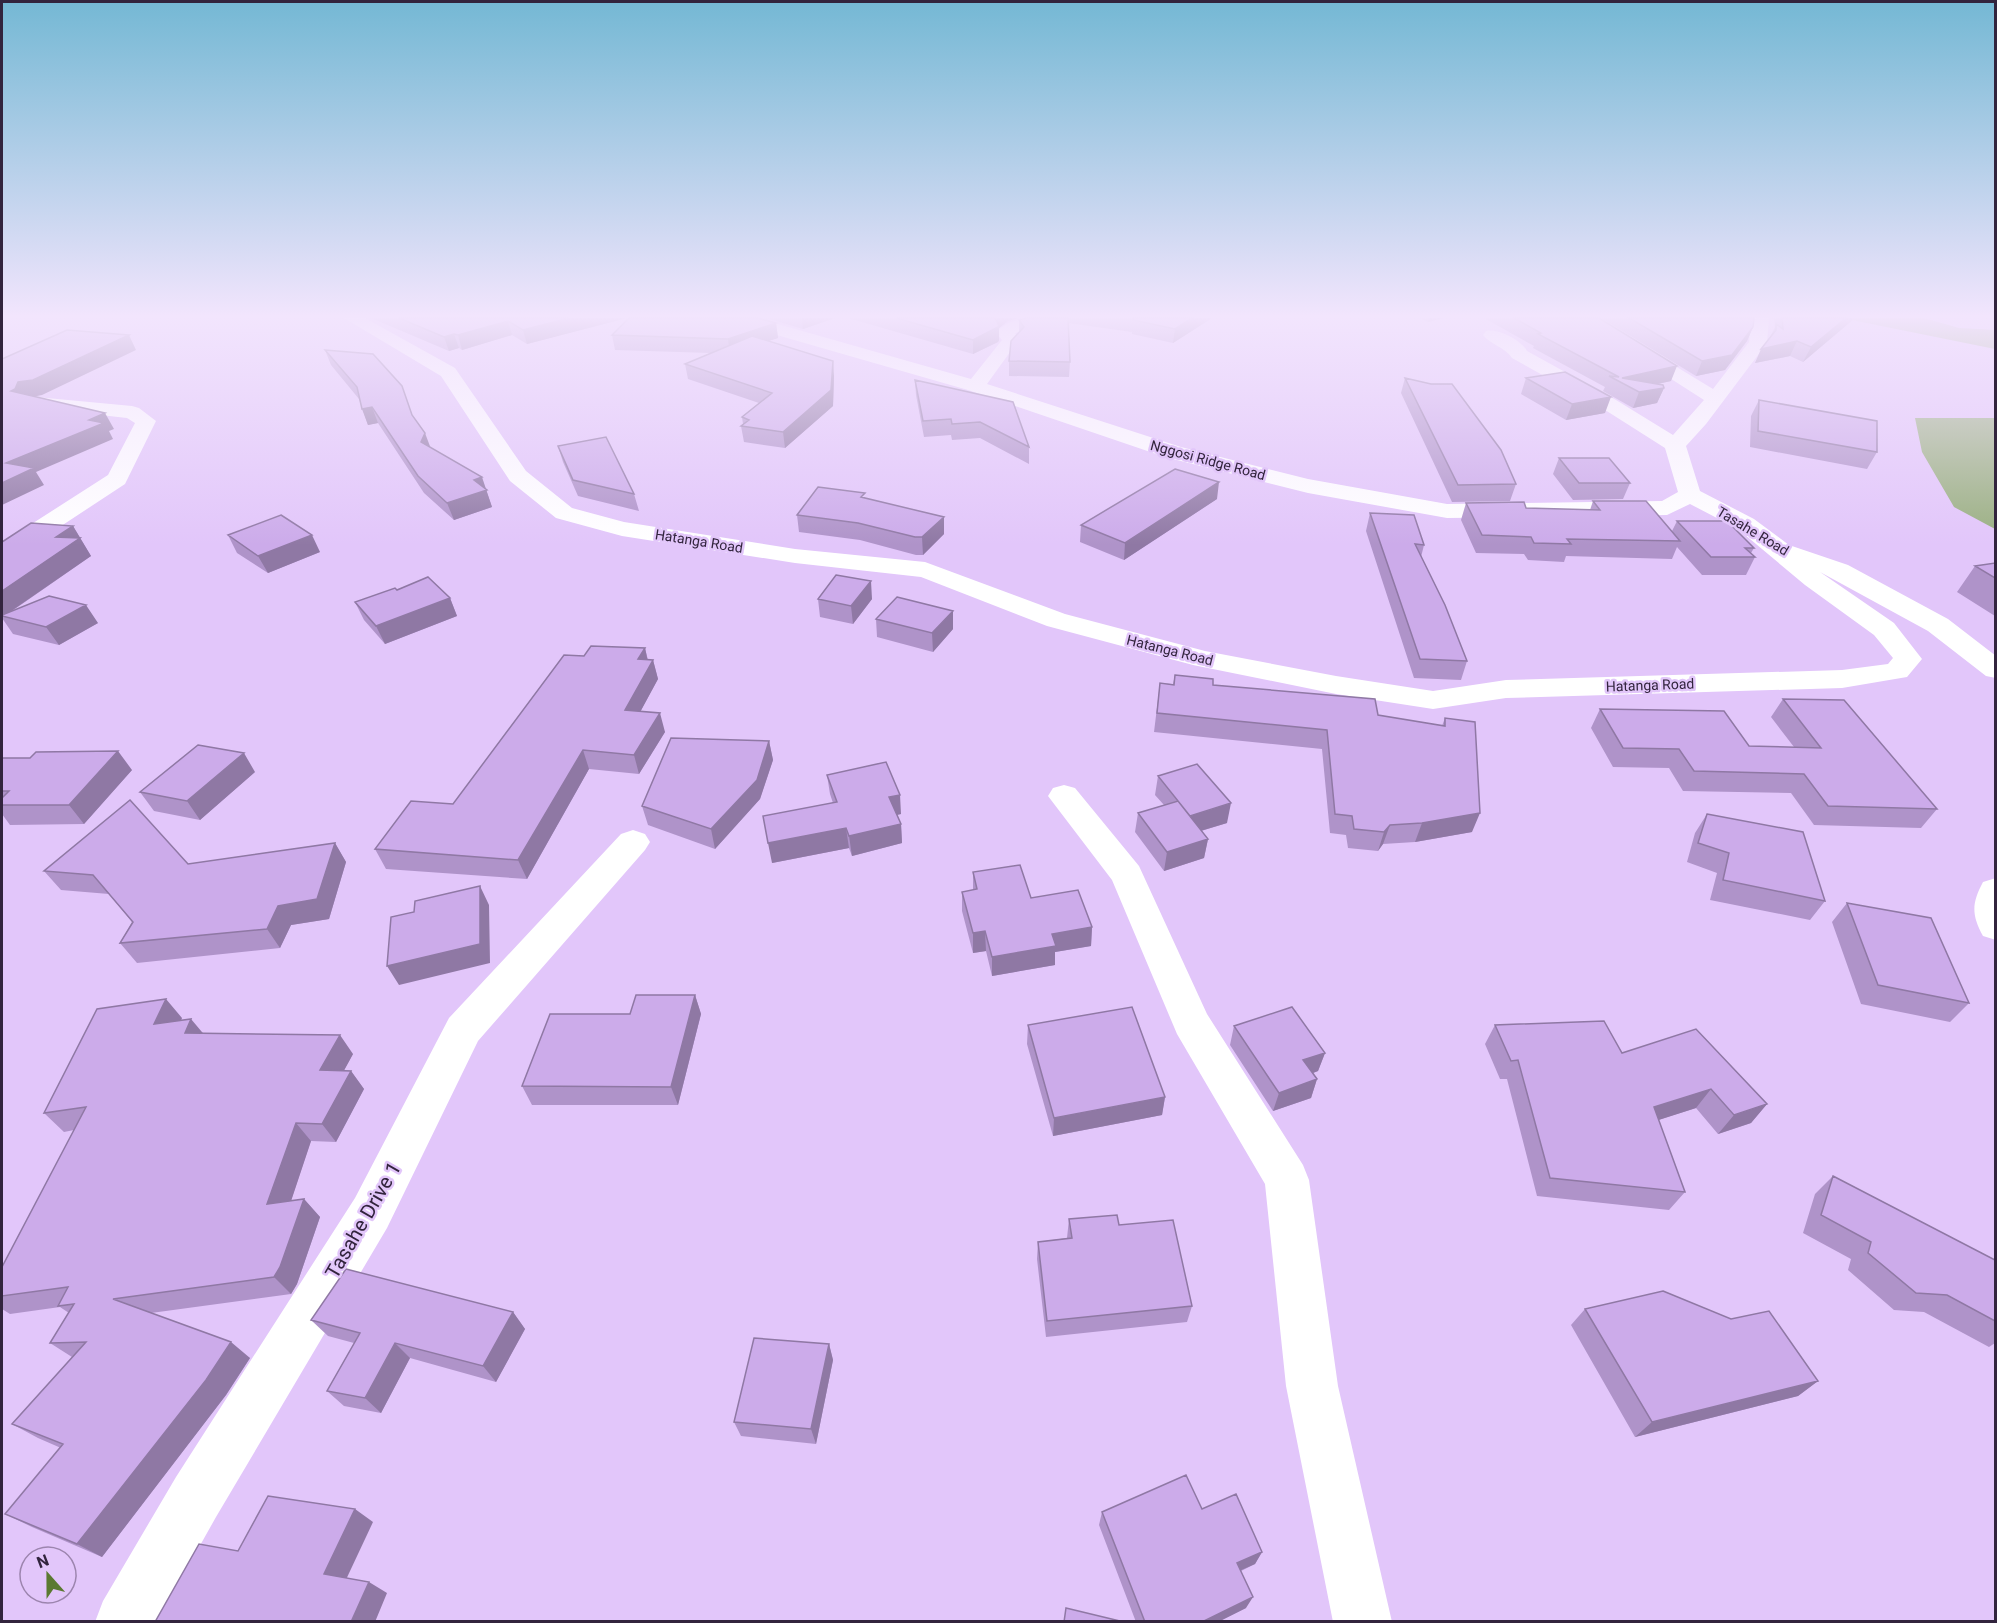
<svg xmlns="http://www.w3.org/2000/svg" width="1997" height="1623" font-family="Roboto,sans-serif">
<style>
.green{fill:#99af80}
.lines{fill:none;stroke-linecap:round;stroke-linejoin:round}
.minor{fill:#fff;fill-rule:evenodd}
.wall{fill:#af93c9}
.shaded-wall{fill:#8f78a4}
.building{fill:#ccabea;stroke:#8f78a4;stroke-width:1.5}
.labels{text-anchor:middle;stroke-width:5;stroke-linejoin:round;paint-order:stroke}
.far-street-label{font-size:14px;fill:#32243d;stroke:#e2c6fa}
.near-street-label{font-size:20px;fill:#32243d;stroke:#e2c6fa}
</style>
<rect width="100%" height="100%" fill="#e2c6fa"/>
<path class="green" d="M1842,318H1924L1959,328L1995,330V349Z
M1995,418H1996L1995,529L1954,507L1922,452L1915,418Z"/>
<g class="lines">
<path class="minor" d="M344,318H365L455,368L526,471L572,508L624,522L795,549L925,562L1065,614L1205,651L1336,676L1433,691L1506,680L1842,670L1888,664L1893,658L1874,635L1805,585L1738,529L1690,504L1667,515L1447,518L1308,493L1165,457L968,390L732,322L730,318H757L971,379L1002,340L996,333C1010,315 1037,318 1057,318L1055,322L1015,333L1022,341L1010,352L987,384L1181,447L1308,479L1447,504L1662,501L1678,492L1665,448L1602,408L1512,358C1505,347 1491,345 1483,335L1486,331C1498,328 1521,340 1527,351L1616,400L1673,435L1704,400L1576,318H1596L1713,389L1749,342L1751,318H1769L1767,343L1706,424L1686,446L1700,491L1754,519L1789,545L1848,565L1948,619L1996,656V678L1986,676L1928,631L1820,572L1894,623L1922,659L1907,677L1842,688L1506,698L1433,709L1336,694L1193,665L1047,626L921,577L795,563L622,536L556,518L510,481L441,376Z
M36,397L132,406L139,408L156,421L125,484L11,559L2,561V543L108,475L135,423L127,418L29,407L26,403L29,399Z
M1064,785L1075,788L1139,866L1207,1014L1303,1165L1309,1180L1338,1386L1392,1622H1333L1286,1386L1265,1184L1177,1034L1112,880L1048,796L1053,788Z
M633,830L645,834L650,842L645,850L478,1041L387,1228L216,1517L157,1622H95L103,1601L176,1477L355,1198L449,1018L621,834Z
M1996,878V940L1983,936C1971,914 1972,903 1983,882Z"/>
</g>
<path class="wall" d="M371,318H627L527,344L512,335L462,350L459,348L449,351Z
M766,318H835L803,329Z
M848,318H1018L1008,321L999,328V340L998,342L973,354Z
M1026,318H1212L1173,343L1132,334V332L1068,323L1070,362L1069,377L1009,376V361L1019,332V320Z
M1420,318H1444L1428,322Z
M1484,318H1599L1671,381L1658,384L1664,388L1657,403L1633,408L1603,391L1605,387L1533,348L1534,346Z
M1601,318H1754L1753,327L1747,341L1725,370L1696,376Z
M1774,318H1855L1803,362L1790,356L1755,363L1770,337L1775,327Z
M776,323L778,338L767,341L834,376L833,406L785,448L744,442L741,426L743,424L742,417L759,403L688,379L685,364L711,353L615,350L612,335Z
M325,350L402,386L413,417L430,448L486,490L492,507L454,520L424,493L378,423L368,425L359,399L331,365Z
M1405,378L1516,484L1510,501L1452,502L1401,393Z
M1526,378L1605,413L1566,420L1521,394Z
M915,380L1029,447V464L980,438L952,440L951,435L924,437L916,395Z
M1759,400L1877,452L1867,469L1750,447L1751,416Z
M558,446L634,494L639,511L578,496L563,462Z
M1559,458L1630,483L1623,499L1573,500L1553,474Z
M865,498L944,517V534L923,555H916L860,540L799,532L797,515Z
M1217,499L1124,560L1080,542L1081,525Z
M1593,501L1672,531L1677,521L1754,548L1751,553L1755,557L1746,575H1702L1677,547L1672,559L1566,556L1564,562L1528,560L1524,554L1476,553L1461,520L1466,503L1526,508L1590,510Z
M1370,513L1424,545L1421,557L1467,661L1461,680L1414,678L1366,531Z
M73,526L91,556L12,611L98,623L59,645L13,634L2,618V542Z
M228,535L320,552L268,573L237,553Z
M1995,563V616L1957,592L1975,566Z
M397,590L450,598L457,616L385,644L364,620L355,602Z
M818,599H872L853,624L820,617Z
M876,619L953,629L933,652L877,637Z
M645,648L648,660H653L658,679L640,712L665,732L639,774L589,769L527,879L386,869L375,849L453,804L584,656Z
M1175,675L1213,685L1378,715L1442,726L1445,718L1472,832L1415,842L1383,844L1378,851L1348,848L1346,835L1330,833L1322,749L1154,732L1160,683L1173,684Z
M1783,699L1937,809L1921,828L1814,825L1791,793L1683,791L1669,768L1613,767L1591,728L1600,709L1749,746L1794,747L1771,717Z
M769,741L773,760L760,799L715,849L648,825L642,806Z
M2,758L132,770L84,824L10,825L2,814Z
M255,772L200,820L154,811L140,792Z
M827,775L901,814L897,815L901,824L902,843L852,856L849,848L772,863L833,803L830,794Z
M1158,776L1227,823L1201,831L1208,839L1204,858L1164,871L1135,832L1138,813L1164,805L1155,795Z
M1707,814L1825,901L1810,920L1710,900L1717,873L1687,862L1695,833Z
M335,843L346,862L329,919L291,925L280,948L137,963L120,943L132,922L109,894L61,890L44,871L188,864Z
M973,872L1092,927L1091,946L1055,952V965L992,976L986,951L973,953L962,911V892L973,890Z
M1847,903L1969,1003L1950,1022L1861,1004L1832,922Z
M695,995L701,1014L678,1105H532L522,1086Z
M182,1018L181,1020L203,1033L353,1054L344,1070L351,1071L364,1089L336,1142L311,1141L291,1201L304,1199L320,1217L297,1284L291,1294L151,1313L250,1358L226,1395L102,1557L32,1527L5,1514L61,1448L38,1438L12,1424L72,1357L50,1343L69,1313L60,1307L10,1314L2,1309V1296L74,1130L64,1132L44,1113Z
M1028,1025L1165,1097L1162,1115L1053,1136L1027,1044Z
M1495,1025L1622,1053L1767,1104L1751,1123L1718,1134L1696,1108L1658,1120L1685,1192L1669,1210L1537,1196L1507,1079H1500L1485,1044Z
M1234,1026L1325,1053L1318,1071L1313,1073L1317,1079L1311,1098L1273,1111L1230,1045Z
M1833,1176L1995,1260V1343L1989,1347L1924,1312L1894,1310L1848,1270L1851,1259L1803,1233L1815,1194Z
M1069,1219L1119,1225L1192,1306L1187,1322L1046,1337L1037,1259L1038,1242L1067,1238Z
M1585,1309L1818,1381L1798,1396L1635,1437L1571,1325Z
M513,1312L525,1329L496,1382L410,1358L381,1413L344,1406L327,1391L354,1343L328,1336L311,1320Z
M829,1344L833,1360L816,1444L741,1436L734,1422Z
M1202,1509L1262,1552L1255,1564L1241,1571L1246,1608L1218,1622H1136L1099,1525L1102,1512Z"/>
<path class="shaded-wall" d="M569,318H627L527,344L523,330Z
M802,318H835L803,329Z
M994,318H1018L1008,321L999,328V340L998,342L973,354V340Z
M1192,318H1212L1173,343L1175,329Z
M1429,318H1444L1428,322Z
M1846,318H1855L1803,362L1811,347Z
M508,321L512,335L462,350L458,335Z
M776,323L778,338L730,354L728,339Z
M1753,327L1747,341L1725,370L1696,376L1702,361Z
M454,334L459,348L449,351L444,337Z
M129,335L136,350L42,395L27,398L11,391L18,382Z
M1797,341L1790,356L1755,363L1761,349Z
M833,361L834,376L833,406L785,448L783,432Z
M1677,366L1671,381L1633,389L1622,378Z
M1664,388L1657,403L1633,408L1639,392Z
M1611,397L1605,413L1566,420L1572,404Z
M372,407L378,423L368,425L362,409Z
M105,413L114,429L109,431L113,439L36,472L44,485L2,505V483L6,463L89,420Z
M425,433L431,449L421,442Z
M482,477L492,507L454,520L447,503L474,480Z
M1219,482L1217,499L1124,560L1125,543Z
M944,517V534L923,555L922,537Z
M73,526L91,556L4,616H2V591L56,537Z
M312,535L320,552L268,573L258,556Z
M871,581L872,599L853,624L851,606Z
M450,598L457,616L385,644L376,626Z
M86,605L98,623L59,645L46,627Z
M953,611V629L933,652L932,633Z
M645,648L649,667L653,660L658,679L631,729L625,710L638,659Z
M660,713L665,732L639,774L634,755Z
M769,741L773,760L760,799L715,849L711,829Z
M583,750L589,769L527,879L518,860Z
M118,751L132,770L84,824L69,805Z
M244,753L255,772L200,820L187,801Z
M900,795L901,814L891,816L889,797Z
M1231,803L1227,823L1187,835L1190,816Z
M1480,813L1472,832L1415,842L1422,823Z
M901,824L902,843L852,856L849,836Z
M1390,825L1383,844L1378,851L1384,832Z
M846,828L849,848L772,863L768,843Z
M1208,839L1204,858L1164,871L1167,852Z
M335,843L346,862L329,919L291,925L280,948L267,929L278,906Z
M480,886L489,905L490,963L399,985L387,966Z
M1092,927L1091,946L1055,952V965L992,976V957L1052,934Z
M985,931L986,951L973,953V933Z
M695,995L701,1014L678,1105L671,1087Z
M166,999L182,1018L171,1043L154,1024Z
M191,1019L207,1038L185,1033Z
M340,1035L353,1054L334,1089L320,1070Z
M1325,1053L1318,1071L1297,1079L1303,1060Z
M351,1071L364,1089L336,1142L322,1124Z
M1317,1079L1311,1098L1273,1111L1279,1093Z
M1711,1089L1696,1108L1640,1126L1654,1107Z
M1165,1097L1162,1115L1053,1136L1054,1118Z
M1767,1104L1751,1123L1718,1134L1734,1115Z
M296,1123L311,1141L284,1222L267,1204Z
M304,1199L320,1217L297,1284L291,1294L274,1277Z
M513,1312L525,1329L496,1382L483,1366Z
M231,1342L250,1358L226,1395L102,1557L77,1544Z
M395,1343L410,1358L381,1413L365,1398Z
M829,1344L833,1360L816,1444L811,1429Z
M1818,1381L1798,1396L1635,1437L1652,1422Z
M355,1509L373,1522L343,1586L324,1574Z
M1262,1552L1255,1564L1230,1575L1237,1563Z
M369,1582L387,1593L375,1622H351Z
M1253,1597L1246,1608L1218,1622H1202Z"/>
<path class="building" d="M399,318H569L523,330L508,321L458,335L454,334L444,337Z
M629,318H758L776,323L728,339L612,335Z
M896,318H995L999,326L998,327L973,340Z
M1026,318H1068L1070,362L1009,361L1011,341L1024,327L1019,320Z
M1133,318H1192L1175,329L1133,320Z
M1514,318H1599L1677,366L1622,378L1663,385L1664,388L1639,392L1609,376L1619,377L1538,334L1541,333Z
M1629,318H1754L1753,327L1732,355L1702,361Z
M1782,318H1846L1811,347L1797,341L1761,349L1776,330V324L1783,329Z
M67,330L129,335L33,380L18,382L15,389L11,391L105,413L89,420L104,423L6,463L34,468L2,483V359Z
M752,336L833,361L831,390L783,432L741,426L749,420L742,417L772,393L685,364Z
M325,350L373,354L402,386L412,415L425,433L421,442L482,477L474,480L487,490L447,503L418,476L372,407L362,409L357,387Z
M1565,372L1611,397L1572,404L1526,378Z
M1405,378L1431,384H1452L1501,450L1516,484L1458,485Z
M915,380L1013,402L1029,447L980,422L952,424L951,419L923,421Z
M1759,400L1877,421V452L1758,431Z
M606,437L634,494L573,480L558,446Z
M1559,458H1609L1630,483H1579Z
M1175,469L1219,482L1125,543L1081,525Z
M818,487L865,493L861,497L944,517L922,537H915L858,523L797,515Z
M1593,501H1646L1680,541L1567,539L1571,544L1534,543L1531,537L1482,535L1466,503L1524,502L1526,508L1600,510Z
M1370,513L1414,515L1424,545L1415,544L1445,605L1467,661L1420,659Z
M281,515L312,535L258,556L228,535Z
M1677,521H1727L1754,548H1745L1755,557H1711Z
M31,523L73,526L56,537L80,538L2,591V542Z
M1995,563V578L1975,566Z
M836,575L871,581L851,606L818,599Z
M428,577L450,598L376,626L355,602L395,588L397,590Z
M49,596L86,605L46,627L2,616V615Z
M897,597L953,611L932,633L876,619Z
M591,646L645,648L638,659L653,660L625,710L660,713L634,755L583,750L518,860L375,849L411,801L453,804L564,655L584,656Z
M1175,675L1213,679V685L1375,699L1378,715L1445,726V718L1475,722L1480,813L1422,823L1390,825L1384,832L1354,829L1352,816L1335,814L1327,730L1157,713L1160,683L1174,685Z
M1783,699L1844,700L1937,809L1828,806L1804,774L1694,771L1679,749L1623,748L1600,709L1724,711L1749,746L1821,748Z
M671,738L769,741L757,780L711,829L642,806Z
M198,745L244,753L187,801L140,792Z
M118,751L69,805H2V798L9,791H2V758H30L36,752Z
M886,762L900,795L889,797L901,824L849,836L846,828L768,843L763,816L837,802L827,775Z
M1197,764L1231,803L1190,816L1158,776Z
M130,800L188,864L335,843L317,899L278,906L267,929L120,943L133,922L93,875L44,871Z
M1178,801L1208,839L1167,852L1138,813Z
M1707,814L1803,832L1825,901L1723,880L1729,853L1698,843Z
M1020,865L1031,898L1078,890L1092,927L1052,934L1056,946L992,957L985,931L973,933L962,892L977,889L973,872Z
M480,886V944L387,966L391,917L414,912L415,901Z
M1847,903L1931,918L1969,1003L1878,985Z
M636,995H695L671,1087L522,1086L550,1014H630Z
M166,999L154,1024L191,1019L185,1033L340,1035L320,1070L351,1071L322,1124L296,1123L267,1204L304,1199L280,1267L274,1277L113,1299L231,1342L206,1380L77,1544L5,1514L63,1444L12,1424L86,1342L50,1343L74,1304L58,1306L68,1287L2,1296V1267L86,1107L44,1113L97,1009Z
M1132,1007L1165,1097L1054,1118L1028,1025Z
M1292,1007L1325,1053L1303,1060L1317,1079L1279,1093L1234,1026Z
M1604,1021L1622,1053L1696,1029L1767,1104L1734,1115L1711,1089L1654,1107L1685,1192L1550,1178L1518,1060L1511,1061L1495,1025Z
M1833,1176L1995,1260V1321L1947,1295L1916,1293L1868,1253L1871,1242L1821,1215Z
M1117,1215L1119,1225L1173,1220L1192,1306L1047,1321L1038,1242L1072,1238L1069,1219Z
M346,1269L513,1312L483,1366L395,1343L365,1398L327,1391L360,1333L311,1320Z
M1663,1291L1731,1319L1769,1311L1818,1381L1652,1422L1585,1309Z
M754,1338L829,1344L811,1429L734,1422Z
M1186,1475L1202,1509L1236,1494L1262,1552L1237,1563L1253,1597L1202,1622H1145L1102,1512Z
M268,1496L355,1509L324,1574L369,1582L351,1622H155L199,1544L238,1551Z
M1066,1608L1124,1622H1064Z"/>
<linearGradient id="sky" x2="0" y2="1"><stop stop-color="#74b8d4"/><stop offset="0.58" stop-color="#f2e5fd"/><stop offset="1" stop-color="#f2e5fd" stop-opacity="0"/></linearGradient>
<rect width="1997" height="545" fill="url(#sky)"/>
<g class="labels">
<g class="far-street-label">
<text transform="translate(1208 460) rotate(15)" y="5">Nggosi Ridge Road</text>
<text transform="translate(1753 531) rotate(31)" y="5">Tasahe Road</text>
<text transform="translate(699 541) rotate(9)" y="5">Hatanga Road</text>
<text transform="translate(1170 650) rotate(14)" y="5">Hatanga Road</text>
<text transform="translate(1650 685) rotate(-2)" y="5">Hatanga Road</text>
</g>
<g class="near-street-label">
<text transform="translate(363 1220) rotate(-60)" y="7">Tasahe Drive 1</text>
</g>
</g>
<rect width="1997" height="1623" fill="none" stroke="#32243d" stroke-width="6"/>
<g transform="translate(48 1575) rotate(339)"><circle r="28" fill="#e2c6fa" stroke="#9c85ae" stroke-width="1.5"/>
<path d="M0-4.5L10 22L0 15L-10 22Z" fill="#5a7930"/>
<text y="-9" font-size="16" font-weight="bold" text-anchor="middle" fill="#32243d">N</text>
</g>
</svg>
